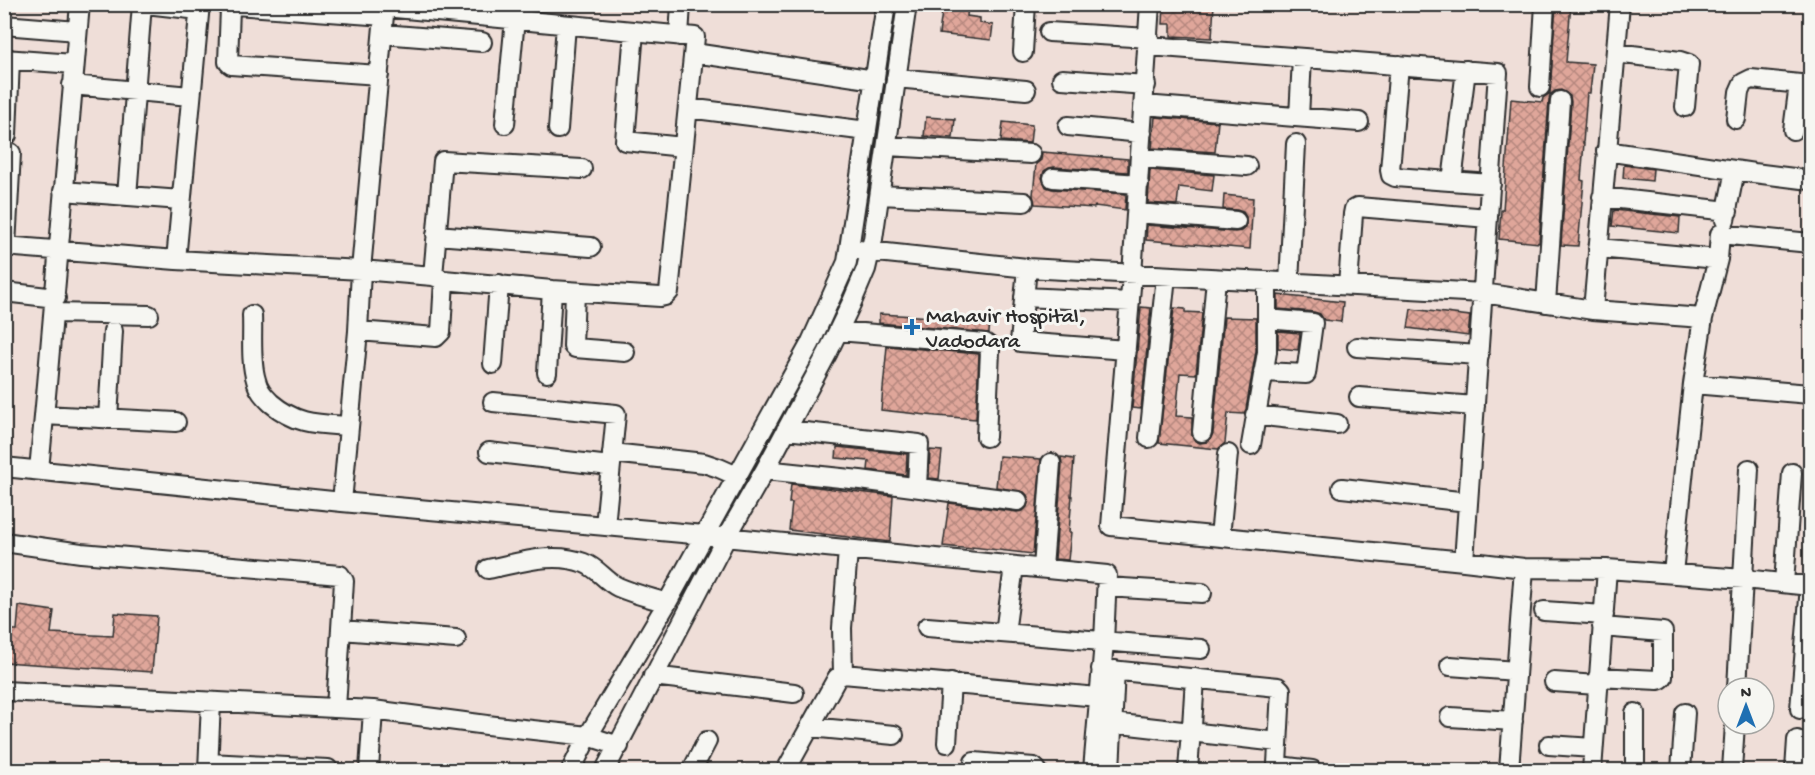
<svg xmlns="http://www.w3.org/2000/svg" width="1815" height="775" font-family="'Gochi Hand',sans-serif">
<style>
.building{fill:url(#building-cross-hatch);stroke:#2b2b2b;stroke-width:1.5}
.lines{fill:none;stroke-linecap:round;stroke-linejoin:round}
.minor-casing{stroke:#2b2b2b;stroke-width:22}
.minor{stroke:#f6f6f2;stroke-width:18}
.poi-dot{fill:#1f6fb2;stroke:#f6f6f2;stroke-width:2}
.labels{text-anchor:middle;stroke-width:6;stroke-linejoin:round;paint-order:stroke}
.poi-label{font-size:22px;fill:#2b2b2b;stroke:#f6f6f2;text-anchor:start}
</style>
<defs>
<pattern id="building-cross-hatch" width="8" height="8" patternUnits="userSpaceOnUse" patternTransform="scale(1.5)"><rect width="8" height="8" fill="#dfa69a"/><path d="M0 0l8 8M0 8l8-8" fill="none" stroke="#b5877e"/></pattern>
</defs>
<rect width="100%" height="100%" fill="#efded8"/>
<filter id="ink" filterUnits="userSpaceOnUse"><feTurbulence type="fractalNoise" baseFrequency=".0167" numOctaves="2"/><feDisplacementMap in="SourceGraphic" scale="12" xChannelSelector="R" yChannelSelector="G"/><feConvolveMatrix kernelMatrix="1 2 1 2 8 2 1 2 1" color-interpolation-filters="sRGB"/></filter>
<g filter="url(#ink)">
<path class="building" d="M943,4L968,5L967,16L980,18V23L993,25L991,40L939,34Z
M1164,4H1214L1212,38L1171,36V24H1163Z
M1556,4H1571L1566,62L1593,64L1590,93H1587L1583,143H1584L1581,180L1584,181L1578,246L1561,245L1571,102L1570,96L1561,90L1555,91L1550,95L1549,100L1539,243L1499,239L1501,210H1503L1511,99L1542,102L1543,98L1550,93Z
M926,117L955,119L953,138L924,136Z
M1155,117L1218,122L1215,152L1152,148Z
M1003,122L1032,125L1030,143L1001,141Z
M1042,152L1128,159V172L1054,167L1049,168L1044,171L1042,178L1046,187L1052,189L1126,194L1125,210L1095,206L1094,208L1035,204L1033,195L1036,164L1041,160Z
M1624,165L1653,169L1652,181L1623,178Z
M1150,170L1214,175L1212,191L1179,187L1177,205L1148,203Z
M1224,195L1253,198L1250,249L1146,240L1147,225L1235,232L1241,231L1246,227V217L1243,212L1237,210L1223,209Z
M1614,210L1680,217L1679,233L1612,226Z
M1278,295L1343,302L1341,322L1324,320L1320,314L1314,312L1278,309Z
M1141,307L1151,308L1141,409L1132,408Z
M1174,308L1185,309V312L1202,313L1196,374L1180,373L1176,416L1192,417V436L1195,441L1200,443L1207,442L1211,438L1213,433L1224,317L1256,318V351L1246,409L1244,414L1228,413L1225,443L1218,449L1159,443Z
M1411,309L1470,316L1468,336L1408,328Z
M879,314L990,320L989,333L879,323Z
M1278,331L1300,333L1298,350L1278,348Z
M887,346L979,354L976,419L936,416L881,410Z
M837,447L907,454L906,475L868,470L869,461L836,458Z
M930,450L942,451L939,479L929,478Z
M999,456L1041,459L1033,554L972,547V549L943,546L949,503L1017,512L1023,511L1027,507L1029,497L1024,492L996,487Z
M1061,457L1074,459L1071,496H1072L1069,532H1071L1068,560L1055,559L1062,464Z
M791,484L893,496L890,542L789,530L792,503H789Z
M19,606L54,611L51,633L113,636L115,613L157,616L152,672L4,662V630H17Z"/>
<g class="lines">
<g class="minor-casing">
<path id="minor" d="M146,4L199,10
M1150,4L1132,275L1111,526L1464,561L1524,568L1607,569L1744,579L1810,586
M4,25L77,31
M634,31L625,141L683,147
M1049,32L1149,38
M383,34L482,42
M679,36L681,4
M1149,46L1498,73L1464,561
M1023,52L1026,4
M694,53L875,80
M1616,53L1680,61L1689,64L1685,107
M4,59L74,64
M1399,65L1390,170L1391,175L1395,177L1491,184
M379,75L231,65L228,62L230,8L235,5L384,16
M896,78L1026,90
M1062,79L1146,85
M72,85L190,96
M1540,87L1545,4
M1144,105L1359,122
M688,108L867,131
M1299,117L1302,58
M1736,119L1739,92L1743,83L1751,79L1810,85
M505,124L515,19
M1068,126L1142,133
M558,129L566,25
M1793,130L1799,84
M7,135L10,59
M887,146L1031,154
M1606,151L1754,173L1810,180
M1141,158L1247,166
M1053,178L1139,184
M1452,181L1466,70
M63,191L181,200
M880,195L1024,202
M127,196L142,4
M1602,197L1728,211
M1137,213L1236,221
M1725,220L1735,170
M436,235L591,247
M4,246L176,260L361,270L433,276L444,280L552,290L660,297L665,296L669,292L695,37L385,7
M6,246L11,153
M1598,248L1718,259
M849,249L1027,268L1483,293L1593,310L1703,318
M176,260L200,4
M1027,268L1020,342L1126,350
M433,276L443,161L582,169
M1289,283L1296,144
M1348,286L1353,214L1354,209L1358,207L1488,218
M4,292L56,298
M575,292L573,346L575,348L625,352
M1024,297L1130,302
M1546,303L1560,101
M1593,310L1620,4
M54,313L149,315
M252,315C253,335 250,361 256,380C258,390 264,396 271,403C297,425 317,424 349,426
M358,331L436,337L441,332L444,280
M838,331L985,343L989,346L990,351L986,437
M1357,347L1479,355
M493,364L499,284
M1263,372L1306,374L1313,323L1267,319
M547,373L552,290
M1693,384L1810,394
M1359,397L1475,406
M493,402L616,414L605,526
M44,415L176,422
M1255,415L1337,424
M108,419L113,331
M786,430L919,444L917,487
M1202,432L1216,279
M1149,438L1166,276
M1251,445L1267,352V282
M489,452L610,466
M612,453L704,463L719,468L737,476
M4,467L342,502L704,535L1107,575L1104,642L1093,770
M39,470C54,315 66,160 80,4
M765,470L860,480L1018,501
M1342,488L1468,502
M342,502L358,331L361,270L385,4
M1220,537L1228,454
M4,542L81,553L340,575L344,581L336,708
M1043,568L1051,463
M488,569C519,563 553,551 584,563C598,568 605,581 618,587C634,594 651,598 667,603
M1673,573L1693,384L1703,318L1718,259L1720,234L1810,243
M1784,583L1792,473
M1107,587L1202,593
M1544,611L1604,615
M927,627L1201,649
M341,630L456,639
M1005,633L1014,566
M1450,666L1516,671
M1101,669L1278,687L1281,690L1277,764L1279,766L1312,770
M843,674L842,628L848,550
M653,676L794,693
M1598,677L1658,680L1661,679L1663,677V632L1602,627
M1554,682L1597,685
M1737,688L1749,469
M4,691L373,710L487,725L588,736L619,746
M1800,709L1810,586
M1450,717L1513,721
M1112,723L1182,731
M1192,726L1195,678
M810,727L894,735
M1199,733L1278,742
M947,743L951,683
M1549,745L1593,748
M974,762L1034,767L1037,770
M209,763L328,769
M208,770L211,702
M369,770L373,710
M571,770L588,736L667,603L810,344L847,262L886,4
M605,770L726,538L765,470L828,352L852,302L866,269L873,239L907,4
M692,770L707,741
M786,770L837,678L843,674L1098,697
M1110,770L1115,670
M1188,770L1190,743
M1509,770L1524,568
M1592,770L1607,569
M1635,770V713
M1681,770L1685,713
M1732,770L1735,724
M1795,770L1797,740"/>
</g>
<use href="#minor" class="minor"/>
</g>
</g>
<path class="poi-dot" d="M909 318h6v6h6v6h-6v6h-6v-6h-6v-6h6z"/>
<g class="labels">
<g class="poi-label">
<text x="926" y="322">Mahavir Hospital,<tspan x="926" dy="25">Vadodara</tspan></text>
</g>
</g>
<rect width="1815" height="775" fill="none" stroke="#f6f6f2" stroke-width="24"/>
<rect x="12" y="12" width="1791" height="751" fill="none" stroke="#2b2b2b" stroke-width="2" filter="url(#ink)"/>
<g transform="translate(1746 706)"><circle r="28" fill="#f6f6f2" stroke="#a5a5a2" stroke-width="1.5"/>
<path d="M0-4.5L10 22L0 15L-10 22Z" fill="#1f6fb2"/>
<text y="-9" font-size="16" font-weight="bold" text-anchor="middle" fill="#2b2b2b">N</text>
</g>
</svg>
